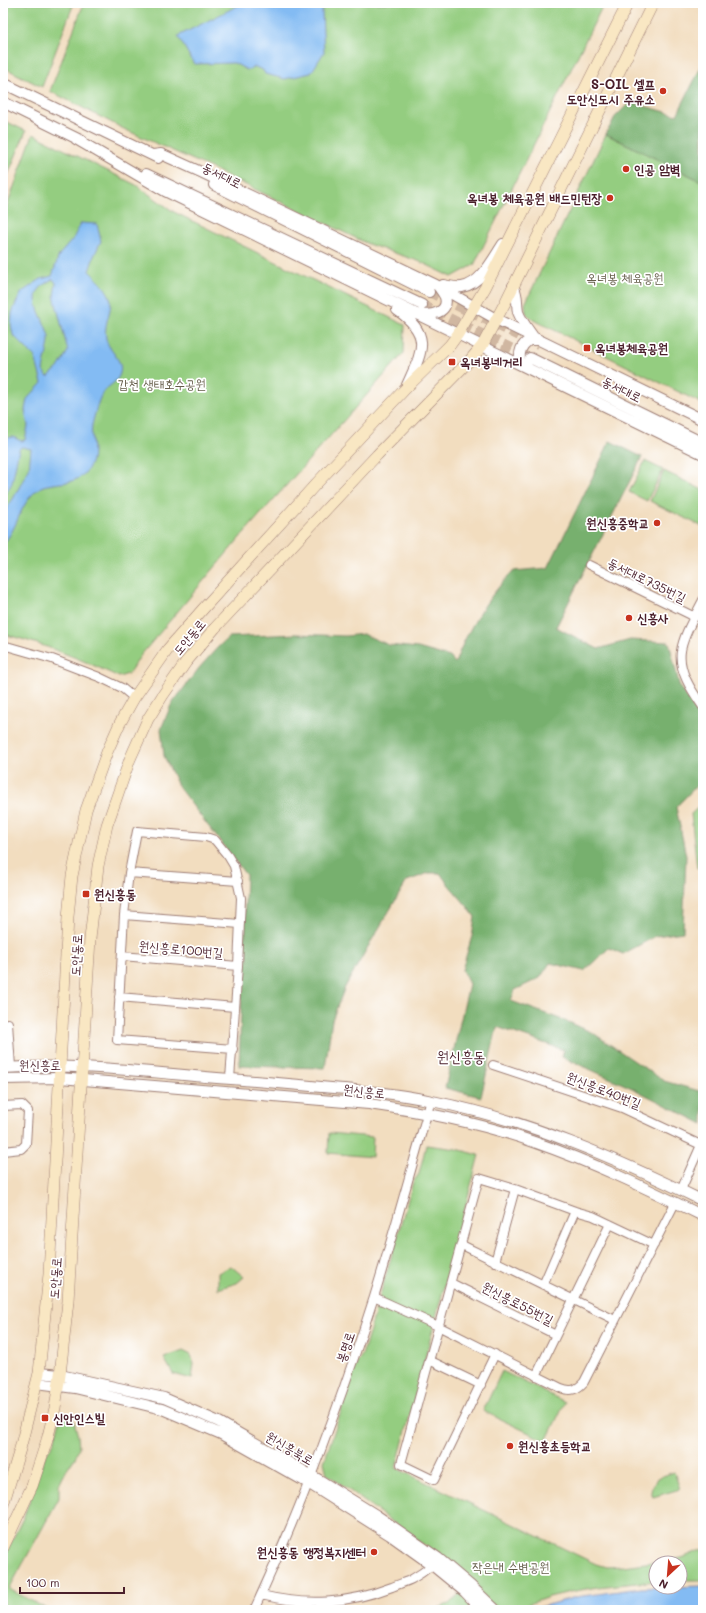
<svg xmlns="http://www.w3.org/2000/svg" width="706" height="1613" font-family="Mali,'Poor Story',sans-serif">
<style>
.green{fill:#94cd80;stroke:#6f7656}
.forest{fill:#77b06e;stroke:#60684c}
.water{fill:#83bbf3;stroke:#666d8f;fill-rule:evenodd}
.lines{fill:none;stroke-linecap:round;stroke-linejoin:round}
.tertiary-tunnel{stroke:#d0b7a1;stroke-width:10;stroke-dasharray:10 5;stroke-linecap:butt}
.minor-casing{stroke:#9e7e75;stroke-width:10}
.tertiary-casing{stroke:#9e7e75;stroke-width:12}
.secondary-casing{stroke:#9e7e75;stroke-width:12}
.minor{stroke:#fff;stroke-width:8}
.tertiary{stroke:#fff;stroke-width:10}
.secondary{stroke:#f9e7c3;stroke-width:11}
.poi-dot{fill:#c8321e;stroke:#fff;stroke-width:1.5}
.labels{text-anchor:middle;stroke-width:3.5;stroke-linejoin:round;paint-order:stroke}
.poi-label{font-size:13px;font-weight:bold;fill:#4a1f2b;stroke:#fff;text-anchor:start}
.street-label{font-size:13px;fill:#4a1f2b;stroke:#fff}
.park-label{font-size:13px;fill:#645c49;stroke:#fff}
.quarter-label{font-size:15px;fill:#4a1f2b;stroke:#fff}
</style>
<rect width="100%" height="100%" fill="#fff"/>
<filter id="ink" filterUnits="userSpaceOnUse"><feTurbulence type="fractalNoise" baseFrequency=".025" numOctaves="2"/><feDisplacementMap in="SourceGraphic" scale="8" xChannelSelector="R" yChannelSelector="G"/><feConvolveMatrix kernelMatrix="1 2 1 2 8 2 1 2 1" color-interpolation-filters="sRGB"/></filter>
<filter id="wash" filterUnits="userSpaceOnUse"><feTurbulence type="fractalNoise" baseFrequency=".012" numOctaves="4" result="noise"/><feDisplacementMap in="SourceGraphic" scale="16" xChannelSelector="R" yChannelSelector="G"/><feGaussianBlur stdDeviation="0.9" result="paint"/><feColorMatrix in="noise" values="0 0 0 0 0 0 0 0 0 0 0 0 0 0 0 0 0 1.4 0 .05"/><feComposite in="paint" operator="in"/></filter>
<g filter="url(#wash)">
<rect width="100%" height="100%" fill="#f2ddbf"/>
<path class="green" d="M3,3H74L42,87L3,67Z
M84,3H604L474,265L452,277L421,262L368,244L209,167L126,130L50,91Z
M3,120L26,131L3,187Z
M33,134L136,185L174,212L405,325L404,353L243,534L141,655L128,674L119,677C81,659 44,644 3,634V217Z
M606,134L703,182V404L532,319L526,313L525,304Z
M645,461L663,470L647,501L629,492Z
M664,471L703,490V527L650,501Z
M703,803V868H697L691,814Z
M329,1133L373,1137L372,1157L328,1153Z
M426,1145L457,1149L479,1155L396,1468L596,1564L606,1567L623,1566L682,1558L703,1549V1580H680V1563H656V1581L597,1587L570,1592L549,1597L511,1610H433L449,1604L473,1581L327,1474L324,1462L357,1363L362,1355L368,1337L413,1182L419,1174Z
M231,1266L244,1277L237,1283L218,1289V1273Z
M183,1351L191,1355L194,1364L192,1379L173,1374L164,1358Z
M502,1371L565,1402L546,1441L483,1411Z
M62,1411L74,1421L78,1436L79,1448L75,1458L66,1471L59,1485V1498L9,1589L49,1610H3V1559L24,1516L46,1454L54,1443Z
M674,1472L680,1489L653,1497L651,1490L657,1478Z"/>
<path class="forest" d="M703,63V182L606,134L615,117L630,102L677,115Z
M610,441L642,457L556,627L598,649L630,640L669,642L680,688L703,722V779L676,807L686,856L683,932L656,936L623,954L609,948L584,971L550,963L540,978L515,990L511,1001L571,1023L593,1033L664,1081L703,1092V1124L632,1088L562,1057L564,1050L497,1027L481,1097L445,1088L469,984L462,970L472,936L475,917C465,901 450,889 440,873H429L407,881L369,945L345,987L332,1020L325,1068L239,1066L246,875L179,788L164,756L161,729L171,705L199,668L217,648L229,637L296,634L346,636L363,634L389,645L418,648L450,657L455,663C468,628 487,598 513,571L548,568Z"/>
<path class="water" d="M243,3H325L322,11L324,52L311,73L285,79L265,74L263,70L255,67L247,70L234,63L194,64L178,36Z
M81,223L97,224L101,241L94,256L89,271C97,279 105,286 110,297C114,309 103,322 106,338C108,352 126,360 119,376C116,383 106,387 102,394C98,400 94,418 92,425C90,438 97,455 89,467C81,482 68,482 53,484C49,485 45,485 41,487C18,503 20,526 3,544V513L13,499L29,469L31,449L22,447L19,449L12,483L3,499V442L7,438L13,437L21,441L25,440L28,426L25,410L27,399L42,383L35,357L13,335L11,325L12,313L16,303L22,292L41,279L52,276L59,255L73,239ZM53,279L56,283L54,296L68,351L58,368L48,377L43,371C44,362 50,344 49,337C43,312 21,295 53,279Z
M703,1586V1610H530L576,1597L641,1588Z"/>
</g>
<g filter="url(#ink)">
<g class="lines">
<path class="tertiary-tunnel" d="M429,292L538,345
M422,305L527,356"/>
<g class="minor-casing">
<path id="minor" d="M589,565L695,617
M703,600C696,614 683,635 681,651C678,671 692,691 703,707
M3,645L52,659L99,677L122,688L134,698
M129,873L238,881
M124,915L240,924
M122,956L238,966
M119,997L235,1007
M3,1024L8,1023L11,1067
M493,1065L622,1108L703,1146
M230,1079L238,966L241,898L234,866L228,856L215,840L206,837L137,831L129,873L124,915L117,1040L233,1049
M3,1106L22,1105L28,1111L26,1144L21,1149L3,1151
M681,1190L701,1145
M462,1245L615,1320
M495,1262L515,1189
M451,1283L556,1335
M543,1285L575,1211
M374,1297L438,1326L561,1388C571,1392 577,1390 584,1382L675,1203
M495,1354L434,1480L401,1464L479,1178L515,1189L575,1211L593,1216L654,1245
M429,1360L481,1385
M536,1376L610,1224
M261,1595C307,1606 348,1604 392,1587C399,1584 406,1582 412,1579C419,1575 426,1570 432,1565
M254,1610C301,1509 340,1404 374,1297C394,1232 412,1166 431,1100"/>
</g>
<g class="tertiary-casing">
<path id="tertiary" d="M3,83L158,158
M3,102L82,141
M76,139L165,191L703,454
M153,155L161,154L203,173L436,285L496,319L703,420
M146,174L422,305
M214,185L429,292
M443,285C449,286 456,288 462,287C481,284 493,259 503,244
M513,286C519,297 516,302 518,312C521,320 527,328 532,335
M397,310C433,335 422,352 407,385
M420,314C430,316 450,313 445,297C444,294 440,289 438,286
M530,358L703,443
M527,366L520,361C519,351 521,346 529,340H539
M3,1068C71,1063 138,1071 205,1077C244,1080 282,1083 321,1087C358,1090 396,1093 432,1101C527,1120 616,1158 703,1201
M3,1079L60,1078L369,1104C425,1112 481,1123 534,1142C592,1162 648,1189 703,1216
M39,1373L60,1375L164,1398L219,1422L321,1481L376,1515L438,1558L471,1586L496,1610
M37,1383L75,1388L162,1409L221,1434L308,1483L390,1535L432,1565L465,1592L482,1610"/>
</g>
<g class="secondary-casing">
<path id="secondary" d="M3,1505L20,1449L39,1373L49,1274L68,917L72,876L86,810L107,752L120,723L134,698L168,649L203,609L315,485L406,388L450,345L458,334L485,288L628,3
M3,1548L32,1486L47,1440L55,1408L60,1375L68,1301L90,939L98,866L107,825L130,759L148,719L163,695L186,662L215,628L377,455L471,359L482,346L506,301L653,3"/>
</g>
<use href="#minor" class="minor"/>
<use href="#tertiary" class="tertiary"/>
<use href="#secondary" class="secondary"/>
</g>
</g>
<g class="poi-dot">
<circle cx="663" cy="91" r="4"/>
<circle cx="626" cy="169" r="4"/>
<circle cx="610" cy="198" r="4"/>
<rect x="583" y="344" width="8" height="8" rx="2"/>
<rect x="448" y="358" width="8" height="8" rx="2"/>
<circle cx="657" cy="523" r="4"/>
<circle cx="629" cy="618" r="4"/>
<rect x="82" y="890" width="8" height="8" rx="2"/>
<rect x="41" y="1414" width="8" height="8" rx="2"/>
<circle cx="510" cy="1446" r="4"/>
<circle cx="374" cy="1552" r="4"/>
</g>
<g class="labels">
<g class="poi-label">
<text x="655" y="89" text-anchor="end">S-OIL 셀프<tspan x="655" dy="15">도안신도시 주유소</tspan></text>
<text x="634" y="174">인공 암벽</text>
<text x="602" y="203" text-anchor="end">옥녀봉 체육공원 배드민턴장</text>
<text x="595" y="353">옥녀봉체육공원</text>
<text x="460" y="367">옥녀봉네거리</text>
<text x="649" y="528" text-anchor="end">원신흥중학교</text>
<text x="637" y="623">신흥사</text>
<text x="94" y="899">원신흥동</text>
<text x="53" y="1423">신안인스빌</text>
<text x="518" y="1451">원신흥초등학교</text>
<text x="366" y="1557" text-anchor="end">원신흥동 행정복지센터</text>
</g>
<g class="street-label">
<text transform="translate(222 175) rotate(26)" y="5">동서대로</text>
<text transform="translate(622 389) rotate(26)" y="5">동서대로</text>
<text transform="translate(647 580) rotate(26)" y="5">동서대로735번길</text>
<text transform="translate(189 637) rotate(-50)" y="5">도안동로</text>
<text transform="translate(181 949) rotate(5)" y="5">원신흥로100번길</text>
<text transform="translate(76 955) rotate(-87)" y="5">도안동로</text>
<text x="40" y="1070">원신흥로</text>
<text transform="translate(604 1090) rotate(21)" y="5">원신흥로40번길</text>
<text transform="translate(364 1091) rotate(6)" y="5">원신흥로</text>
<text transform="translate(55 1278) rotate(-86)" y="5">도안동로</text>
<text transform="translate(518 1303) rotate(27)" y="5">원신흥로55번길</text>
<text transform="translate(345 1347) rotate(-71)" y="5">봉명로</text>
<text transform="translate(290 1448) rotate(30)" y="5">원신흥북로</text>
</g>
<g class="park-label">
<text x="625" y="283">옥녀봉 체육공원</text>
<text x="162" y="389">갑천 생태호수공원</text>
<text x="511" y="1572">작은내 수변공원</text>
</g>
<g class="quarter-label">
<text x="461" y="1062">원신흥동</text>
</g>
</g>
<rect width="706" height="1613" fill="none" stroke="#fff" stroke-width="16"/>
<g transform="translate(668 1575) rotate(206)"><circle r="19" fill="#ffffff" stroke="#b7a5aa"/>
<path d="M0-3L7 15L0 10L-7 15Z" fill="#c8321e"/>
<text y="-6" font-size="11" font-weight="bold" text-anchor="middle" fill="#4a1f2b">N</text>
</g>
<path d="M20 1587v6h104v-6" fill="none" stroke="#4a1f2b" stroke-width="2"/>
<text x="26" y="1587" font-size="12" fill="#4a1f2b" stroke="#ffffff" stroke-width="3" paint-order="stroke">100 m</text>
</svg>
